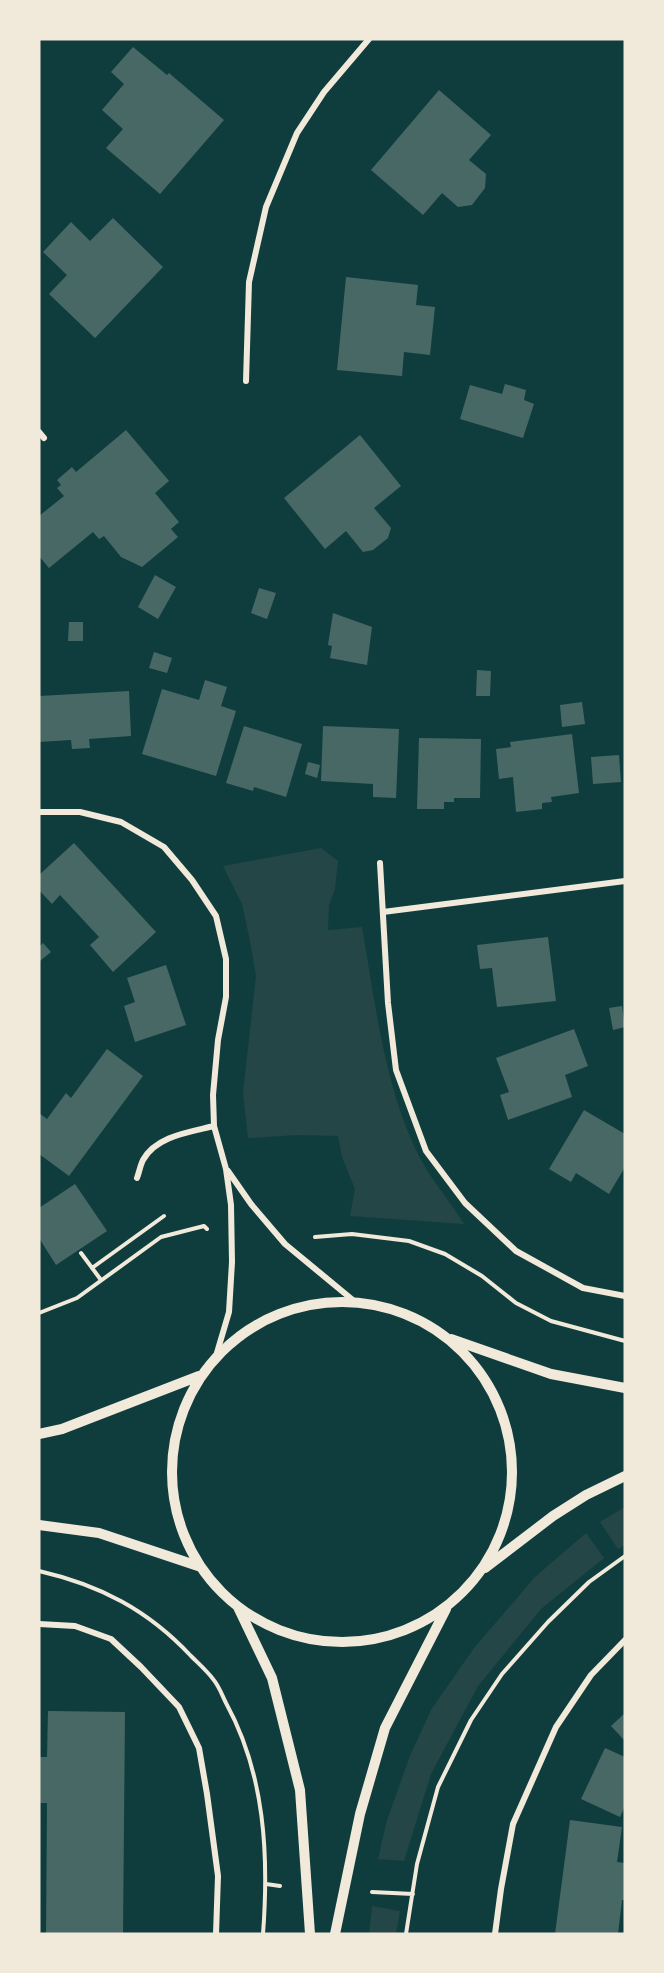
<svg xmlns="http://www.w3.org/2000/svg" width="664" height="1973" font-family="Poppins,sans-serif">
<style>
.green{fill:#244646}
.building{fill:#486865}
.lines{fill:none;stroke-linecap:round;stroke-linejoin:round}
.path{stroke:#f1e9da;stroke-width:4}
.minor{stroke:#f1e9da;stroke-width:6}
.tertiary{stroke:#f1e9da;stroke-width:10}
</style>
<rect width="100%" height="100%" fill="#0f3d3e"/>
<path class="green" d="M321,848L338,861L335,889L329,905L328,930L362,927C375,1001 383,1077 414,1146C426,1174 448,1198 464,1224L350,1216L355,1189L342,1157L338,1136L298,1135L248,1138L243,1093L256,976L250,941L242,904L223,866Z
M625,1507V1545L618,1549L600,1522Z
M586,1533L604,1558L541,1609L478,1686L431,1774L404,1861L378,1859L387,1820L410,1756L431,1710L474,1648L535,1577Z
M372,1906L400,1911L396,1934H369Z"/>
<path class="building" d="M133,47L167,75L169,73L224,120L160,194L106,148L123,129L102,110L124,84L111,72Z
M439,90L491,135L469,160L486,174L485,188L472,205L458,207L442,193L423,215L371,170Z
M113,218L163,267L95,338L49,294L67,275L43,252L71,222L90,241Z
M346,277L418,285L416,305L435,307L430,355L404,352L402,376L337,370Z
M505,384L526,390L524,400L534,404L523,438L460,419L470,385L502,394Z
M126,430L169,481L155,493L179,522L171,529L178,537L142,567L121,557L104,536L99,539L93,532L49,568L39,556V516L64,496L57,488L61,485L57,480L72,467L76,472Z
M360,435L401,486L374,508L391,528L388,538L373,550L363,552L346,531L325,549L284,498Z
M155,575L176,587L158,619L138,607Z
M259,588L276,593L267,619L251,613Z
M333,613L372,627L367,665L330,658L332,646L328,645Z
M69,622H83V641H68Z
M154,652L172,658L167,673L149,668Z
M477,670L491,671L490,696H476Z
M205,680L227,687L221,706L236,711L216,776L142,754L162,689L199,700Z
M129,691L131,736L89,739L90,748L72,749L71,740L39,742V696Z
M582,702L585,724L562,727L560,705Z
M244,726L302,744L286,797L254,787L253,791L226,783Z
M323,726L399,729L396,798L373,797V784L321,781Z
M572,734L579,793L551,797L552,802L542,803V809L516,812L513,777L499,779L496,749L511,747L510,742Z
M419,738L481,739L480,798H454V802H444V809H417Z
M619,755L621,782L593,784L591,757Z
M308,762L320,765L317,778L305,774Z
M74,843L156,932L113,972L90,945L99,937L60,895L52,904L39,890V875Z
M548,937L556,1001L497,1007L492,968L480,969L477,945Z
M43,943L51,952L40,961L39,947Z
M166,965L186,1025L135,1042L124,1006L135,1002L127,978Z
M622,1006L625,1027L613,1030L609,1008Z
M574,1029L588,1066L565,1075L572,1097L508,1120L500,1095L509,1092L496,1058Z
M107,1049L143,1076L69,1176L39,1154V1113L47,1119L66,1093L71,1098Z
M584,1110L625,1134V1167L609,1194L576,1173L571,1182L549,1169Z
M75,1184L107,1231L56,1265L39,1238V1208Z
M48,1711L125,1712L123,1934H46L47,1803H39V1757H47Z
M625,1713V1741L611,1726Z
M605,1748L625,1757V1806L620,1817L581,1799Z
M570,1820L622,1827L617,1862L625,1863V1900H622L618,1934H555Z"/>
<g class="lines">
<path class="path" d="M315,1237L352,1234L409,1241L445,1254L482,1276L516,1303L551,1321L625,1341
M81,1253L101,1280
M92,1268L164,1216
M39,1313L77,1298L161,1237L204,1226L207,1229
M39,1571C100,1585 148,1610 191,1656C199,1664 207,1671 213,1679C219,1686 222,1695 226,1703C265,1774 269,1855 263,1934
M266,1884L280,1886
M372,1892L413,1894
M406,1934L417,1864L438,1787L471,1720L502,1674L548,1622L589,1582L625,1556"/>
<path class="minor" d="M246,381L249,282L266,207L297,133L324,92L369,39
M39,432L44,438
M39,812H80L121,822L164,847L192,880L216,916L226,959V997L218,1040L213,1095L214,1126L226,1169L231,1205L232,1262L229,1312L216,1356
M380,863L388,1003L396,1070L426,1151L465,1203L516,1251L583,1288L625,1296
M383,912L625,881
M228,1171L251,1204L285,1244L354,1301
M137,1178C139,1173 140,1166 143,1160C156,1136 190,1132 214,1126
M39,1624L75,1626L111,1639L141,1667L179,1707L199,1748L207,1794L218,1876L216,1934
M495,1934L501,1889L513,1824L556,1727L591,1675L625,1640"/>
<path class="tertiary" d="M172 1472a170 170 0 1 1 340 0a170 170 0 1 1-340 0Z
M451,1339L551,1374L625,1388
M39,1434L62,1429L199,1376
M39,1525L99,1533L201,1567
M485,1568L553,1516L586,1495L625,1476
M238,1607L272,1678L300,1790L310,1934
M335,1934L360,1814L385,1728L446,1609"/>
</g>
<rect width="664" height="1973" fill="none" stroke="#f1e9da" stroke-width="81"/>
</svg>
